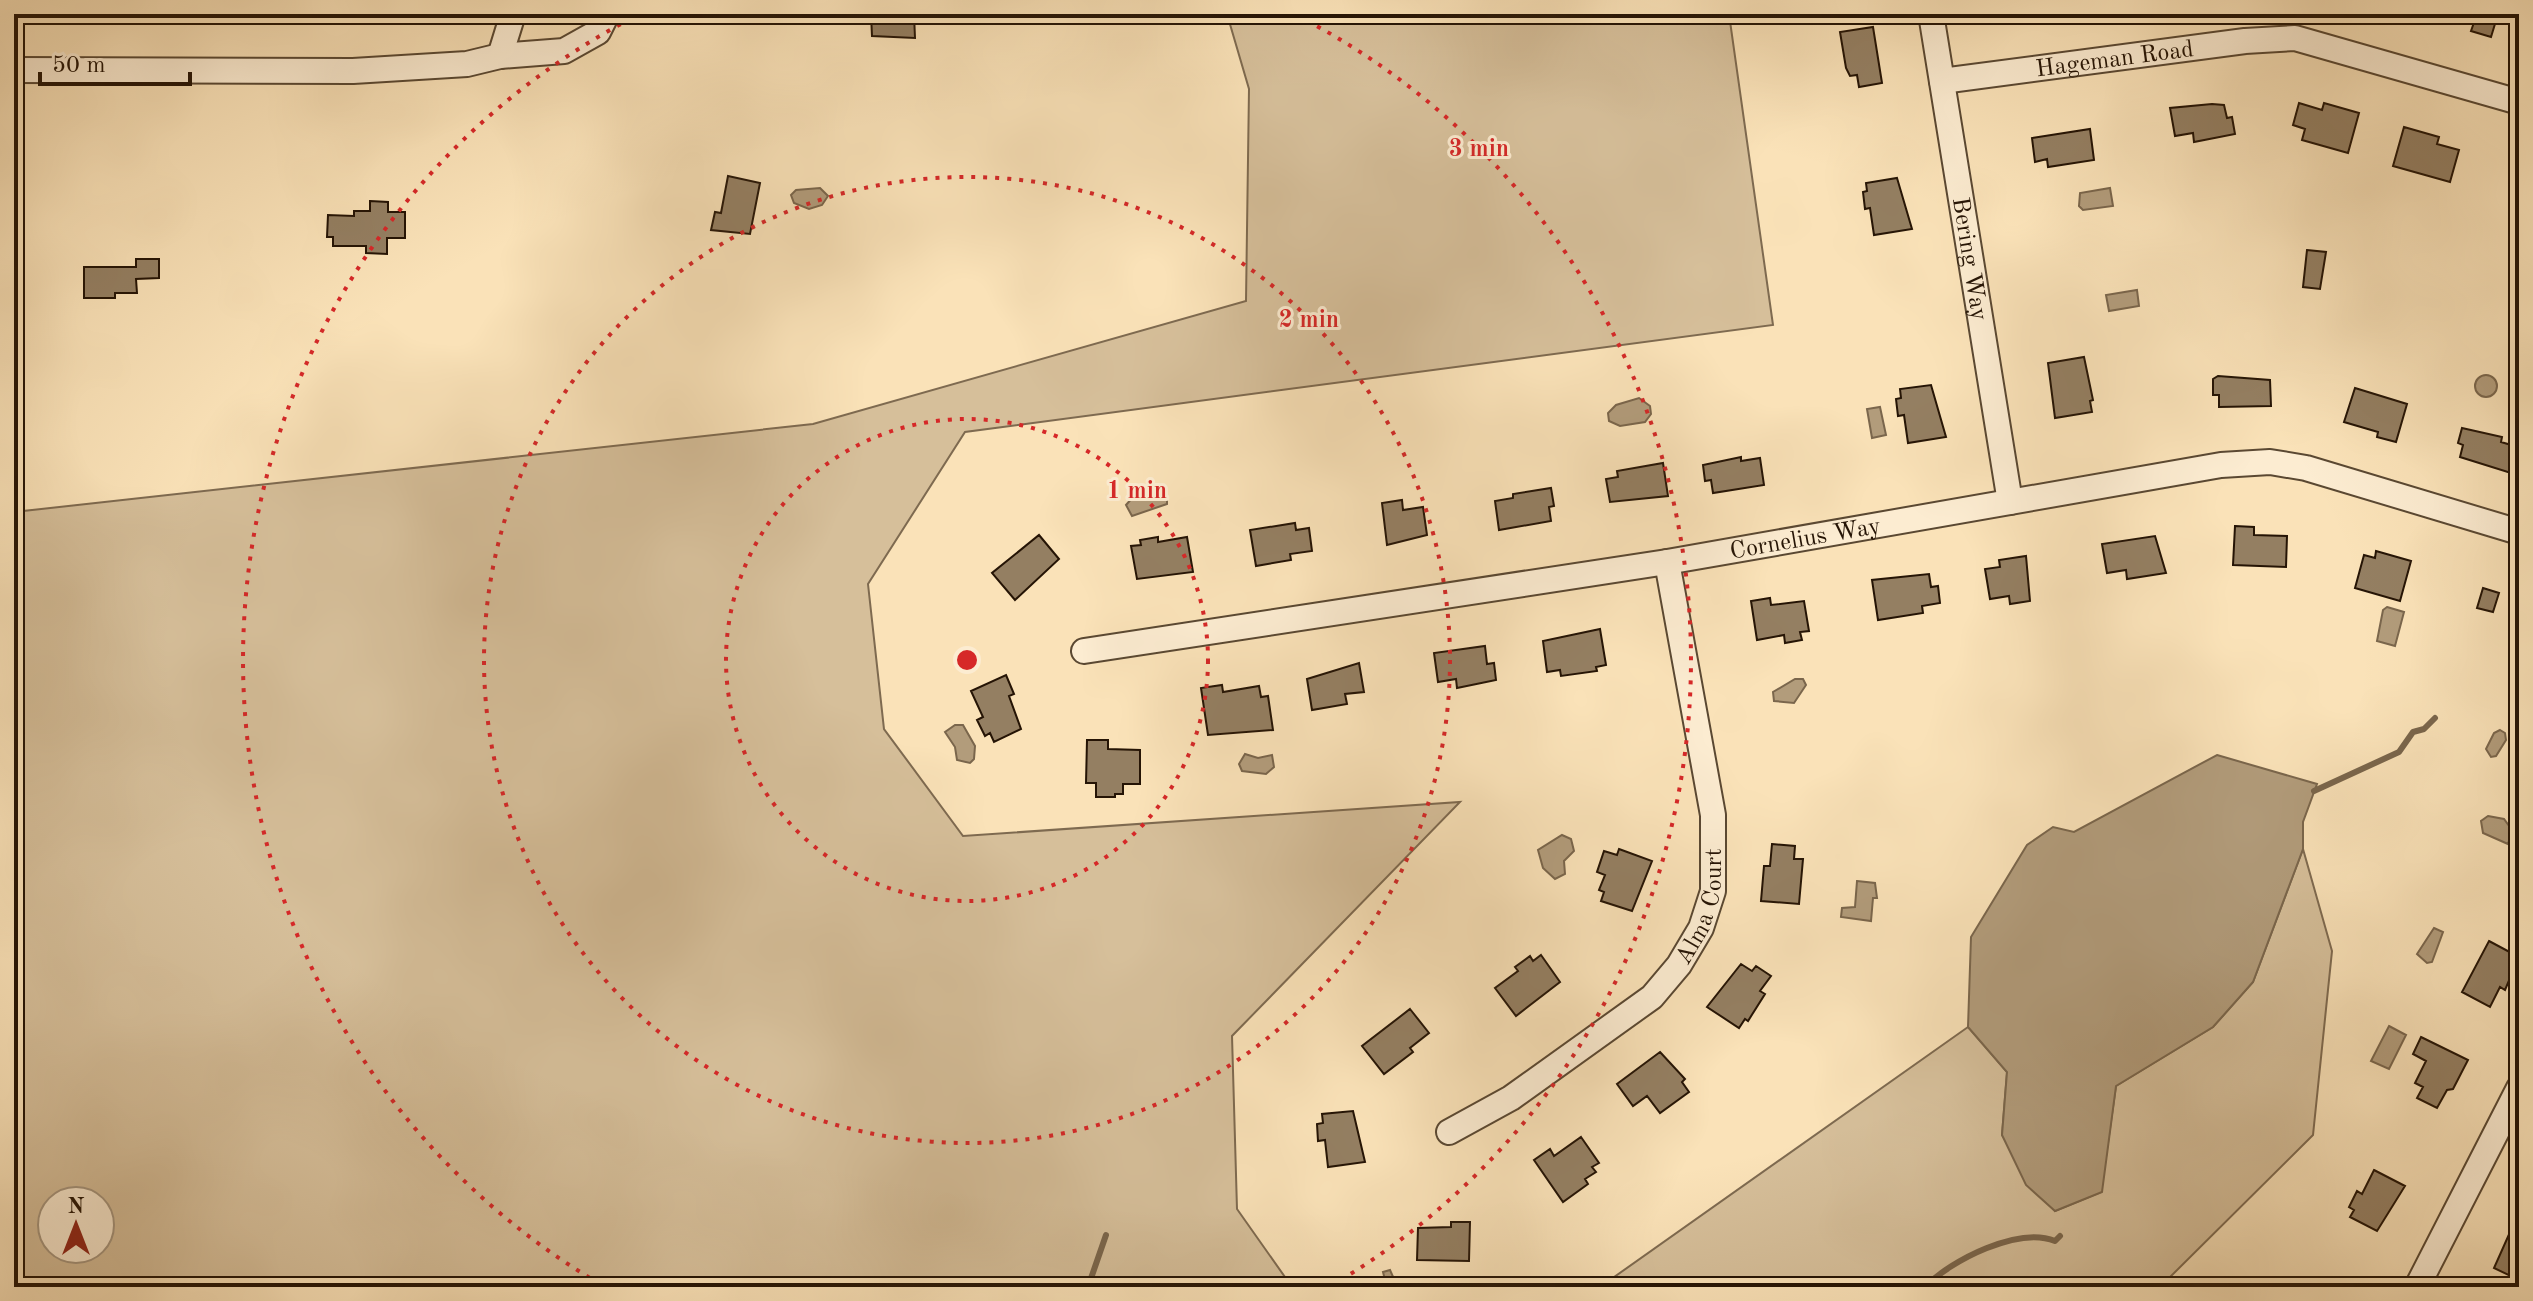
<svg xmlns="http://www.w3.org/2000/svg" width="2533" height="1301" font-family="'Old Standard TT',serif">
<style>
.green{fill:#d6bf9a;stroke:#7e6a50;stroke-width:2;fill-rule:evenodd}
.water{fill:#b29c7b;stroke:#7a664c;stroke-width:2}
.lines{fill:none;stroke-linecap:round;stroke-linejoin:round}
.stream{stroke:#7a664c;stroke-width:6}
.building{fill:#947f62;stroke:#251405;stroke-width:2}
.minor-casing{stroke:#5a4832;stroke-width:28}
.minor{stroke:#fcecd1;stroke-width:24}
.ring{fill:none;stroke:#d62828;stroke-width:4;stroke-dasharray:4 8}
.labels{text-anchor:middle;stroke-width:6;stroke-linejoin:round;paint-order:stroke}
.street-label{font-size:24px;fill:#251405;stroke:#fcecd1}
.centre{fill:#d62828;stroke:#fcecd1;stroke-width:4}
.ring-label{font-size:24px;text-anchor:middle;font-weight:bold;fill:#d62828;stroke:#fcecd1;stroke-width:6;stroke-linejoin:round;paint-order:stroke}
</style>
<rect width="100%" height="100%" fill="#fae2b8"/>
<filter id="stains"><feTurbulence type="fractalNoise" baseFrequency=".0025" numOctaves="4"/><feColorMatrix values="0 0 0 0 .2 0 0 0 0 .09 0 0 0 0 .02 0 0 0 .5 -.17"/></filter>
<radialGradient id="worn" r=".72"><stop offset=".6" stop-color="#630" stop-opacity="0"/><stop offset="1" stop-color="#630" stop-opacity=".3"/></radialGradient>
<path class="green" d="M1227,14H1729L1773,325L965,432L868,584L884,729L963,836L1460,802L1232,1036L1237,1209L1292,1287H14V512L813,424L1246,301L1249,89ZM52,1201H100V1249H52Z
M2303,849L2332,951L2313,1135L2160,1287H1600L1968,1027L2007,1072L2002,1135L2055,1211L2101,1192L2116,1086L2213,1027L2253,982Z"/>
<path class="water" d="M820,188L828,196L822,205L809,209L794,203L791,195L796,190Z
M2110,188L2113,206L2083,210L2079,206L2080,193Z
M2137,290L2139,306L2109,311L2106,295Z
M2475 386a11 11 0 1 1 22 0a11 11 0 1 1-22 0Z
M1639,398L1650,406L1651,414L1645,422L1620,426L1609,421L1608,413L1616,405Z
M1880,407L1886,435L1872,438L1867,409Z
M1140,489H1156L1167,494V504L1132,516L1126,505Z
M2387,607L2404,612L2395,646L2377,641L2383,610Z
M1795,679H1803L1806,685L1794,703L1774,701L1773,692Z
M955,725H963L975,746L974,759L970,763L957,760L955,747L945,732Z
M2500,730L2505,733L2506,740L2496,756L2491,757L2486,749L2494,733Z
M1245,754L1258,758L1272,755L1274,767L1266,774L1242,771L1239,764Z
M2217,755L2317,784L2303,822V849L2253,982L2213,1027L2116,1086L2102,1192L2055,1211L2026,1185L2002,1135L2007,1072L1968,1027L1971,937L2027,845L2053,827L2074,832Z
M2488,816L2504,819L2512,830L2508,844L2483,833L2481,821Z
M1562,835L1571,839L1574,851L1564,861L1565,874L1555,879L1543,868L1538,850Z
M1857,881L1875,883L1877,898H1873L1871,921L1841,917L1842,908L1855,907Z
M2434,928L2443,932L2432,962L2427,963L2417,954Z
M2389,1026L2406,1035L2389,1069L2371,1061Z
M1390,1270L1394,1279L1409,1280L1413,1287H1378L1385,1280L1383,1272Z"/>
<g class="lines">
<path class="stream" d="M2314,791L2399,752L2413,732L2424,729L2435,718
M1088,1287L1106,1235
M1925,1287C1951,1260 2019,1226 2055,1241L2060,1236"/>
</g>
<path class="building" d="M871,14H914L915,38L872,36Z
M2477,14H2498L2491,37L2471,31Z
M1873,27L1882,83L1859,87L1857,75L1850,76L1846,68L1840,32Z
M2299,103L2322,110L2324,103L2359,113L2348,153L2302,140L2305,129L2293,125Z
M2212,104L2224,105L2227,118L2232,117L2235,134L2194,142L2193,133L2175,136L2170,108Z
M2404,127L2439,137L2437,144L2459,150L2450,182L2393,166Z
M2090,129L2094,160L2048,167L2047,159L2035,162L2032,138Z
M728,176L760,183L750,234L711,230L715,212L721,213Z
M1897,178L1912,229L1874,235L1870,208L1865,209L1863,192L1867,191L1866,183Z
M370,201L388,202V212H405V238H387V254L366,253V246H333V237H327L328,215L354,216V211H370Z
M2307,250L2326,252L2320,289L2303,287Z
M136,259H159V278L136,279L137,293H115V298H84V267H136Z
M2084,357L2093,400L2090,401L2092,412L2055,418L2048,363Z
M2218,376L2270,380L2271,406L2219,407V395H2213V379Z
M1931,385L1946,437L1908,443L1904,415L1898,416L1896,399L1901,398L1900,389Z
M2355,388L2407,404L2396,442L2377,437L2378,432L2344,422Z
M2462,428L2502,437L2501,442L2518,447L2511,473L2460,457L2463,445L2458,443Z
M1741,457V461L1760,458L1764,485L1713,493L1711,480L1705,481L1703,465Z
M1663,463L1668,496L1610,502L1606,479L1618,477L1617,471Z
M1551,488L1554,506L1549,507L1551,521L1499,530L1495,501L1513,498V494Z
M1402,500L1403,510L1423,507L1427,535L1387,545L1382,503Z
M1295,523L1296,530L1309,528L1312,551L1290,554L1291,560L1256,566L1250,530Z
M2235,526L2254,527V535L2287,536L2286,567L2233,565Z
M1039,535L1059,559L1015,600L992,573Z
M2155,536L2166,573L2127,579L2126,570L2107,573L2102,544Z
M1158,537V542L1187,537L1193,572L1137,579L1131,546L1141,545L1140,540Z
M2376,551L2411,561L2400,601L2355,588L2364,555L2375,558Z
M2026,556L2030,601L2010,604L2009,596L1990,599L1985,569L2000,567L1999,560Z
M1929,574L1931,587L1938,586L1940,603L1922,606L1923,613L1878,620L1872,580Z
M2483,588L2499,593L2493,612L2477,608Z
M1770,598L1771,605L1804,601L1809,631L1800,632L1802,640L1785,643L1784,635L1757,640L1751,601Z
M1600,629L1606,665L1596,667L1597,671L1561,676L1560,670L1547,672L1543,641Z
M1485,646L1487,664L1494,663L1496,680L1457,688L1456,679L1438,682L1434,653Z
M1359,663L1364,692L1345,694L1347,704L1312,710L1307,679Z
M1006,675L1014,694L1009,696L1021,729L994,742L990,733L985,736L977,720L983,717L971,691Z
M1222,685L1223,692L1259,686L1261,697L1268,696L1273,730L1208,735L1201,688Z
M1087,740H1108V749L1140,750V784H1123V794H1115V797H1096V783H1086Z
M1772,844L1795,846L1794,859H1803L1799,904L1761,901L1764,866H1770Z
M1619,849L1652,861L1632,911L1601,901L1604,892L1599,890L1605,875L1597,872L1604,851L1617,855Z
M2489,941L2519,957L2505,990L2500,987L2490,1007L2462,992Z
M1541,955L1560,982L1516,1016L1495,988L1518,971L1515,967L1530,956L1533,961Z
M1741,964L1752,971L1756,966L1771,976L1760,991L1765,994L1748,1021L1745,1019L1739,1028L1707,1007Z
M1410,1009L1429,1033L1410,1048L1413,1052L1384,1074L1362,1046Z
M2421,1037L2468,1060L2453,1089L2447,1090L2437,1108L2417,1098L2423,1087L2415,1083L2426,1061L2413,1054Z
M1660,1052L1685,1079L1682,1082L1689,1092L1660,1113L1647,1096L1633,1106L1617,1084Z
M1353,1111L1365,1162L1328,1167L1325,1140L1318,1141L1317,1124L1323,1123L1322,1114Z
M1581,1137L1599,1163L1592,1167L1596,1172L1585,1179L1588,1184L1563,1202L1534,1160L1550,1149L1554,1156Z
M2374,1170L2405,1186L2377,1231L2350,1217L2354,1210L2349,1207L2357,1191L2362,1194Z
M2519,1212V1280L2494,1268Z
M1451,1222H1470L1469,1261L1417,1260L1418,1228L1451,1227Z"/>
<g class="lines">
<g class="minor-casing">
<g id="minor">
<path id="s1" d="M1931,14L2010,502"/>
<path d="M500,56L513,14"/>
<path d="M14,70L353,71L467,64L500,56L564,51L598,32L607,14"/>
<path id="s2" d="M1942,81L2245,41L2295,38L2519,102"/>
<path id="s3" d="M1084,651L1667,562L2221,465L2270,462L2306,468L2519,532"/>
<path id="s4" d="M1449,1132L1511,1098L1652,997L1679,965L1701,928L1713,891V815L1667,562"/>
<path d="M2417,1287L2519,1088"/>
</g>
</g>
<use href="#minor" class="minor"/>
</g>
<g class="ring">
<circle cx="967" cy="660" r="241"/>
<circle cx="967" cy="660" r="483"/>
<path d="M600 1284A724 724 0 0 1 638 15M1296 15A724 724 0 0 1 1334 1284"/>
</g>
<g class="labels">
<g class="street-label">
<text dy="8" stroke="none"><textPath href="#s2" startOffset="174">Hageman Road</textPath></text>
<text dy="8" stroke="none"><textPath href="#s1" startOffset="248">Bering Way</textPath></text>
<text dy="8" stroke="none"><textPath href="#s3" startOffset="730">Cornelius Way</textPath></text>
<text dy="8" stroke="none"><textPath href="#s4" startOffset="350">Alma Court</textPath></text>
</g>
</g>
<circle cx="967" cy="660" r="12" class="centre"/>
<g class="ring-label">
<text x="1479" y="156">3 min</text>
<text x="1309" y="327">2 min</text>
<text x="1137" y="498">1 min</text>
</g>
<rect width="2533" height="1301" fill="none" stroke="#fae2b8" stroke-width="48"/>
<rect x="16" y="16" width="2501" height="1269" fill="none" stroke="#251405" stroke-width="4"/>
<rect x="24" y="24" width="2485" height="1253" fill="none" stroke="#251405" stroke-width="2"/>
<g transform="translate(76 1225)"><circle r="38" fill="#fcecd1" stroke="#a6967f" stroke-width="2"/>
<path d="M0-6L14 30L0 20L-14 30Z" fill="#8f2418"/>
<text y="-12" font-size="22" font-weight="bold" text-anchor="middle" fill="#251405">N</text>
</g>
<path d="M40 72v12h150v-12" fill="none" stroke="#251405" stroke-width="4"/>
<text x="52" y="72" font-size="24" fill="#251405" stroke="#fcecd1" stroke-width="6" paint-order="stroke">50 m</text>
<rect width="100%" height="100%" filter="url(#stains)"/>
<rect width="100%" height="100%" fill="url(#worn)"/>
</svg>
